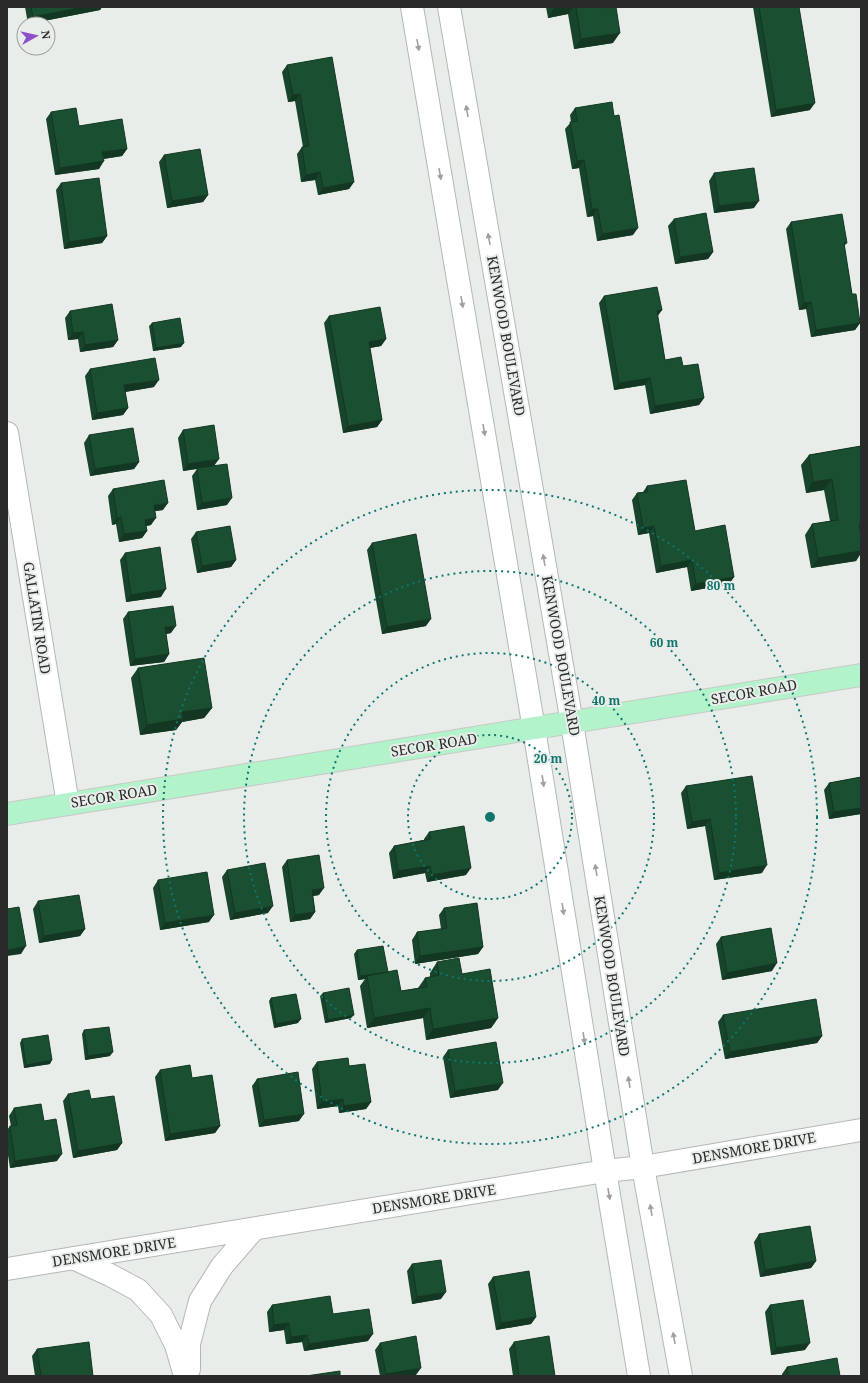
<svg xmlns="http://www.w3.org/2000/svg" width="868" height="1383" font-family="'Noto Serif',serif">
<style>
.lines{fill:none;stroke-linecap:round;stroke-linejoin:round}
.minor-casing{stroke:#b4b7b5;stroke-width:24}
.tertiary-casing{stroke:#b4b7b5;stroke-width:24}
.primary-casing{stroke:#c7c8c7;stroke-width:24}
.minor{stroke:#fff;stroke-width:22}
.tertiary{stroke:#fff;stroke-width:22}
.primary{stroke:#b3f3cb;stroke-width:22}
.wall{fill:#17442a}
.shaded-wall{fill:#133722}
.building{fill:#1b4f31;stroke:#133722}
.oneway{fill:#9f9f9f}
.ring{fill:none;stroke:#0f766e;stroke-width:2;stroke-dasharray:2 4}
.labels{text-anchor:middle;stroke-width:4;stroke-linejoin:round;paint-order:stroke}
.street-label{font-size:14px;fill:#292a29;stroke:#e9edea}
.centre{fill:#0f766e;stroke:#e9edea;stroke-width:2}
.ring-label{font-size:12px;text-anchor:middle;font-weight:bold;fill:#0f766e;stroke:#e9edea;stroke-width:4;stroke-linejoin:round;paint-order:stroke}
</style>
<rect width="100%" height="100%" fill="#e9edea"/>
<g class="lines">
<g class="minor-casing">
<path id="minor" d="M412,7L534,729
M449,7L572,723
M7,433L68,804
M73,1258L110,1275L138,1290L161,1315L176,1345L185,1376
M7,1269L605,1171L643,1167L861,1130
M189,1369V1344L200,1301L222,1266L254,1229"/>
</g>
<g class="tertiary-casing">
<path id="tertiary" d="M572,723L643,1167L681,1376
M534,729L605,1171L639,1376"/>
</g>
<g class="primary-casing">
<path id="primary" d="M7,814C292,767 577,722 861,675"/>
</g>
<use href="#minor" class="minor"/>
<use href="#tertiary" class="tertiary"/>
<use href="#primary" class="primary"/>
</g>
<path class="wall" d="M25,7H102L100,10L28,24Z
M546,7H603L613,43L574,49L568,14L548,18Z
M753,7H799L810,110L771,117Z
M287,65L354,182L349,189L318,195L315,180L301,182L297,154L302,147H303L295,101L288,102L282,72Z
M575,108L633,235L597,241L593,216L587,217L579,168L572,169L565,129L571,122L570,115Z
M51,112L79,126L127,149L122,156L103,159L99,169L55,175L46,119Z
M164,155L208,195L203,202L167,208L159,162Z
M714,173L754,208L714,213L709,181Z
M61,183L107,236L102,243L64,249L56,190Z
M674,219L713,252L708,259L675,264L668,226Z
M791,222L847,243L844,246L852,294L860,323L855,330L811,337L806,309L799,310L786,229Z
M604,296L662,310L657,316L665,360L683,366L704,398L699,405L650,414L645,385L614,390L599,303Z
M70,311L118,340L113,347L80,352L78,339L68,340L65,318Z
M329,316L386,339L381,346L370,348L382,420L377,427L343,433L324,323Z
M152,323L181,347L153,351L149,326Z
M90,369L154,387L125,392L128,408L123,415L92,420L85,376Z
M183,430L214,466L227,505L197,510L192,476L197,469L183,471L178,438Z
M89,435L139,462L134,469L90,476L84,443Z
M861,446V553L856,561L811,568L805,535L812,524L830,521L824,490L806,493L801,465L809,455Z
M647,486L695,531L734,577L729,584L691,591L687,567L656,573L649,533L638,535L632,500L637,493L643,492Z
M113,489L163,510L155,511L151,525L146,526L147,531L142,538L119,542L116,524L112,525L108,496Z
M196,532L236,560L231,567L197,573L191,539Z
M372,543L426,626L382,634L367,550Z
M125,553L161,597L126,602L120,560Z
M128,612L171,633L166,634L169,654L164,662L130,666L123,619Z
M138,668L212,708L204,718L182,722L176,730L140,735L131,678Z
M861,777V814L829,819L824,790L829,783Z
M686,786L762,873L714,880L705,826L687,829L681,793Z
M429,832L466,875L427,882L425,873L393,879L389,853L394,846L424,840V839Z
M287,860L319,895L313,896L315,912L310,919L290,922L282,867Z
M227,870L268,913L230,920L222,877Z
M158,880L209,922L160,930L153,888Z
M38,901L85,929L80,936L39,943L33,909Z
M444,908L483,947L478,954L415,964L412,940L417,932L441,929L439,915Z
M721,937L772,971L722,980L716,944Z
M357,950L388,972L401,991L418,988L425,978L430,977V973L437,962L462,974L498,1018L491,1028L426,1040L423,1018L367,1028L360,986L365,979L358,980L354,954Z
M323,993L351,1018L325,1023L320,996Z
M271,998L298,1023L274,1028L269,1001Z
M723,1015L822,1036L817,1043L725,1059L718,1022Z
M84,1030L110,1056L85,1060L82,1034Z
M22,1039L50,1064L24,1068L20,1043Z
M448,1050L498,1090L450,1098L443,1057Z
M317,1062L349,1066L371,1102L366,1109L339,1113L338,1106L317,1109L312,1069Z
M160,1070L192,1078L220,1126L215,1133L165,1141L155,1077Z
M257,1079L299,1121L259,1127L252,1086Z
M68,1094L91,1099L122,1143L117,1150L73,1158L63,1101Z
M14,1108L44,1121L57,1161L10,1168L7,1149V1130L10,1126H11L9,1116Z
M759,1234L816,1261L811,1268L760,1277L754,1242Z
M412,1264L441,1299L412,1304L407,1271Z
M493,1277L536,1317L531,1324L496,1330L488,1284Z
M272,1305L333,1314L368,1341L304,1351L302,1342L286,1344L284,1330L269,1332L267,1312Z
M770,1305L805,1350L771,1355L765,1312Z
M514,1342L555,1376H513L509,1349Z
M380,1343L416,1375L412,1376H380L375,1350Z
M37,1349L93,1376H35L32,1356Z
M787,1367L840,1376H782V1374Z"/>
<path class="shaded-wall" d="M83,7H102L100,10L28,24L33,17Z
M555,7H573L568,14L548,18Z
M620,33L613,43L574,49L581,39Z
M300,94L295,101L288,102L293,95Z
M815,103L810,110L771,117L776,110Z
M127,149L122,156L97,160L102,152Z
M584,160L579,168L572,169L577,161Z
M104,161L99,169L55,175L60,168Z
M320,172L315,180L301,182L306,175Z
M354,182L349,189L318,195L323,188Z
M208,195L203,202L167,208L172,201Z
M759,201L754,208L714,213L719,206Z
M592,209H598L593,216L587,217Z
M638,228L633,235L597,241L602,234Z
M107,236L102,243L64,249L69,242Z
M713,252L708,259L675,264L680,257Z
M811,302L806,309L799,310L804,303Z
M662,310L657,317V311Z
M860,323L855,330L811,337L816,330Z
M83,332L78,339L68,340L73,333Z
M386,339L381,346L364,349L369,342Z
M118,340L113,347L80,352L85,345Z
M184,343L181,347L153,351L156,348Z
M650,378L645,385L614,390L619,383Z
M159,380L154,387L119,393L124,385Z
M704,398L699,405L650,414L655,406Z
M128,408L123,415L92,420L97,413Z
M382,420L377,427L343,433L348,426Z
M219,459L214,466L183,471L188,464Z
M139,462L134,469L90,476L95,469Z
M832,479L824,490L806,493L813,482Z
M232,498L227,505L197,510L202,503Z
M168,503L163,510L149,512L154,505Z
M121,517L116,524L112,525L117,518Z
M156,518L151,525L140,527L145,520Z
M859,524H861V533L852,535Z
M654,526L649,533L638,535L643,528Z
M147,531L142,538L119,542L124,534Z
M861,551V553L856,561L811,568L818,558Z
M236,560L231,567L197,573L202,566Z
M692,560L687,567L656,573L661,566Z
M734,577L729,584L691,591L696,584Z
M166,589L161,597L126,602L131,595Z
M431,619L426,626L382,634L387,627Z
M176,626L171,633L160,635L165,627Z
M169,654L164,662L130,666L135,659Z
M212,708L204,718L182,722L176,730L140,735L147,725L182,712Z
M861,808V814L829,819L834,812Z
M710,819L705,826L687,829L692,822Z
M767,865L762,873L714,880L719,873Z
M430,866L425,873L393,879L398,871Z
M471,868L466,875L427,882L432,875Z
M324,888L319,895L307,897L312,890Z
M273,906L268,913L230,920L235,913Z
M315,912L310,919L290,922L295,915Z
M214,915L209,922L160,930L165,923Z
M85,929L80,936L39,943L44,936Z
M26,946L21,954L7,956V950Z
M483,947L478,954L415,964L420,956Z
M777,963L772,971L722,980L727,973Z
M388,972L367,976L365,979L358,980L360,976Z
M430,1008L423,1018L367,1028L374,1018Z
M354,1015L351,1018L325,1023L328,1020Z
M498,1018L491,1028L426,1040L433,1029Z
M301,1019L298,1023L274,1028L276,1024Z
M822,1036L817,1043L725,1059L730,1052Z
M113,1052L110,1056L85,1060L88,1056Z
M52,1060L50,1064L24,1068L26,1065Z
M503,1083L498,1090L450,1098L455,1091Z
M343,1099L338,1106L317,1109L322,1102Z
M371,1102L366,1109L339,1113L344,1106Z
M304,1114L299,1121L259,1127L264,1120Z
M220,1126L215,1133L165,1141L170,1134Z
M122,1143L117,1150L73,1158L78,1151Z
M62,1154L57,1161L10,1168L15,1161Z
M816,1261L811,1268L760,1277L765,1270Z
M446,1292L441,1299L412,1304L417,1297Z
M536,1317L531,1324L496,1330L501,1323Z
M289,1323L284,1330L269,1332L274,1325Z
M373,1334L368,1341L304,1351L309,1344Z
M307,1335L302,1342L286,1344L291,1337Z
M810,1343L805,1350L771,1355L776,1348Z
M421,1368L416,1375L412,1376H384L386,1374Z"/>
<path class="building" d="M31,7H83L33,17Z
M576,7H603V8L608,7H616L620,33L581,39Z
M759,7H799L815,103L776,110Z
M332,57L354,182L323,188L320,172L306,175L302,147L309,146L300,94L293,95L287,65Z
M612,102L614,116L619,115L638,228L602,234L598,209H592L584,160L577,161L570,122L577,121L575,108Z
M76,108L79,126L122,119L127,149L102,152L104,161L60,168L51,112Z
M200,149L208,195L172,201L164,155Z
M754,168L759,201L719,206L714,173Z
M99,178L107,236L69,242L61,183Z
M706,213L713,252L680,257L674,219Z
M842,214L847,243H844L852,294H856L860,323L816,330L811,302L804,303L791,222Z
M657,287L662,310L657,311L665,360L681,357L683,366L698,364L704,398L655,406L650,378L619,383L604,296Z
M112,304L118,340L85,345L83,332L73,333L70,311Z
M380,307L386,339L369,342L382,420L348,426L329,316Z
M180,318L184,343L156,348L152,323Z
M155,358L159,380L124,385L128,408L97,413L90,369Z
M214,425L219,459L188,464L183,430Z
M133,428L139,462L95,469L89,435Z
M861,446V524H859L861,536V551L818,558L812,524L838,520L832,479L813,482L809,455Z
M227,464L232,498L202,503L197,468Z
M164,480L168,503L154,505L156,518L145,520L147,531L124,534L121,517L117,518L113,489Z
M686,480L695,531L725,525L734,577L696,584L692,560L661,566L654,526L643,528L637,493L648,492L647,486Z
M230,526L236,560L202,566L196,532Z
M416,534L431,619L387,627L372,543Z
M160,547L166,589L131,595L125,553Z
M173,606L176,626L165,627L169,654L135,659L128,612Z
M204,658L212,708L182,712L183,719L147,725L138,668Z
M752,776L767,865L719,873L710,819L692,822L686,786Z
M861,777V808L834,812L829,783Z
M464,826L471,868L432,875L430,866L398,871L394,846L431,839L429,832Z
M319,855L324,888L312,890L315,912L295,915L287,860Z
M265,863L273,906L235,913L227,870Z
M207,872L214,915L165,923L158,880Z
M79,895L85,929L44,936L38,901Z
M477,903L483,947L420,956L417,932L447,928L444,908Z
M19,907L26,946L7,950V909Z
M771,928L777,963L727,973L721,937Z
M383,946L388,972L360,976L357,950Z
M459,958L462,974L490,969L498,1018L433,1029L430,1008L374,1018L367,976L397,970L401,991L427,987L425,978L439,975L437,962Z
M349,988L354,1015L328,1020L323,993Z
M296,994L301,1019L276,1024L271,998Z
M816,999L822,1036L730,1052L723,1015Z
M109,1027L113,1052L88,1056L84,1030Z
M48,1035L52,1060L26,1065L22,1039Z
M496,1042L503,1083L455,1091L448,1050Z
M348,1058L349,1066L365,1064L371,1102L344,1106L343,1099L322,1102L317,1062Z
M190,1065L192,1078L212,1075L220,1126L170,1134L160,1070Z
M298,1072L304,1114L264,1120L257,1079Z
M89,1090L91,1099L114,1096L122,1143L78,1151L68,1094Z
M41,1104L44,1121L56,1119L62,1154L15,1161L10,1126L17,1125L14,1108Z
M810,1226L816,1261L765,1270L759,1234Z
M441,1260L446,1292L417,1297L412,1264Z
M529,1271L536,1317L501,1323L493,1277Z
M330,1296L333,1314L369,1309L373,1334L309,1344L307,1335L291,1337L289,1323L274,1325L272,1305Z
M803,1300L810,1343L776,1348L770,1305Z
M416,1336L421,1368L386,1374L380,1343Z
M549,1336L555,1376H519L514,1342Z
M89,1342L93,1376H41L37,1349Z
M837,1358L840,1376H788L787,1367Z
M340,1371V1376H306Z"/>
<defs><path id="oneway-solid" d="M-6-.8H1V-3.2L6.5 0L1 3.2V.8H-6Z"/></defs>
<g class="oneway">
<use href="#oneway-solid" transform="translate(418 45) rotate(80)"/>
<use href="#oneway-solid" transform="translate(467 111) rotate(-100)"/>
<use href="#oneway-solid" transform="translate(440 174) rotate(80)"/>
<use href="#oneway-solid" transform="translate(489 239) rotate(-100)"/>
<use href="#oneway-solid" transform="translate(462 302) rotate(80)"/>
<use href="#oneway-solid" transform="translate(484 430) rotate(80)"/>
<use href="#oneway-solid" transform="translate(544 560) rotate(-100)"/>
<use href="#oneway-solid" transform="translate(543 781) rotate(81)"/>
<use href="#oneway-solid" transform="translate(596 870) rotate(-99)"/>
<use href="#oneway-solid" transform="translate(563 909) rotate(81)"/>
<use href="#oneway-solid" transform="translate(584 1038) rotate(81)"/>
<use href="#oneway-solid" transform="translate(629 1082) rotate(-99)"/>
<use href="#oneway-solid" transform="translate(609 1194) rotate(80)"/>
<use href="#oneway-solid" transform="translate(651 1210) rotate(-100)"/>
<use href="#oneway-solid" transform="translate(674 1338) rotate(-100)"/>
</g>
<g class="ring">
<circle cx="490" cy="817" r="82"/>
<circle cx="490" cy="817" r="164"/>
<circle cx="490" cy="817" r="246"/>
<circle cx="490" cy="817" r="327"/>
</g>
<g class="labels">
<g class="street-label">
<text transform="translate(506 336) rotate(80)" y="5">KENWOOD BOULEVARD</text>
<text transform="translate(37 618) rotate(81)" y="5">GALLATIN ROAD</text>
<text transform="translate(561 656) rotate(80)" y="5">KENWOOD BOULEVARD</text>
<text transform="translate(754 692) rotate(-10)" y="5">SECOR ROAD</text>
<text transform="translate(434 745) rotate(-9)" y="5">SECOR ROAD</text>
<text transform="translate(114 796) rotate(-9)" y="5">SECOR ROAD</text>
<text transform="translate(612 976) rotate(81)" y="5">KENWOOD BOULEVARD</text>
<text transform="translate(754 1148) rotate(-10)" y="5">DENSMORE DRIVE</text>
<text transform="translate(434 1199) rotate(-9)" y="5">DENSMORE DRIVE</text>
<text transform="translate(114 1252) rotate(-9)" y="5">DENSMORE DRIVE</text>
</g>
</g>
<circle cx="490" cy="817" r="6" class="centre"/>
<g class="ring-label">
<text x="721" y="590">80 m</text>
<text x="664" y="647">60 m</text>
<text x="606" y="705">40 m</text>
<text x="548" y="763">20 m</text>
</g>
<rect width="868" height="1383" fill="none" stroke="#292a29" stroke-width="16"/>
<g transform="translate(36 36) rotate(82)"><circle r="19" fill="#e9edea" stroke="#9c9f9d"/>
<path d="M0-3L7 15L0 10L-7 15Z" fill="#8d50c6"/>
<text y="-6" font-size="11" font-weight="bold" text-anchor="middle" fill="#292a29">N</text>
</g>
</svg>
